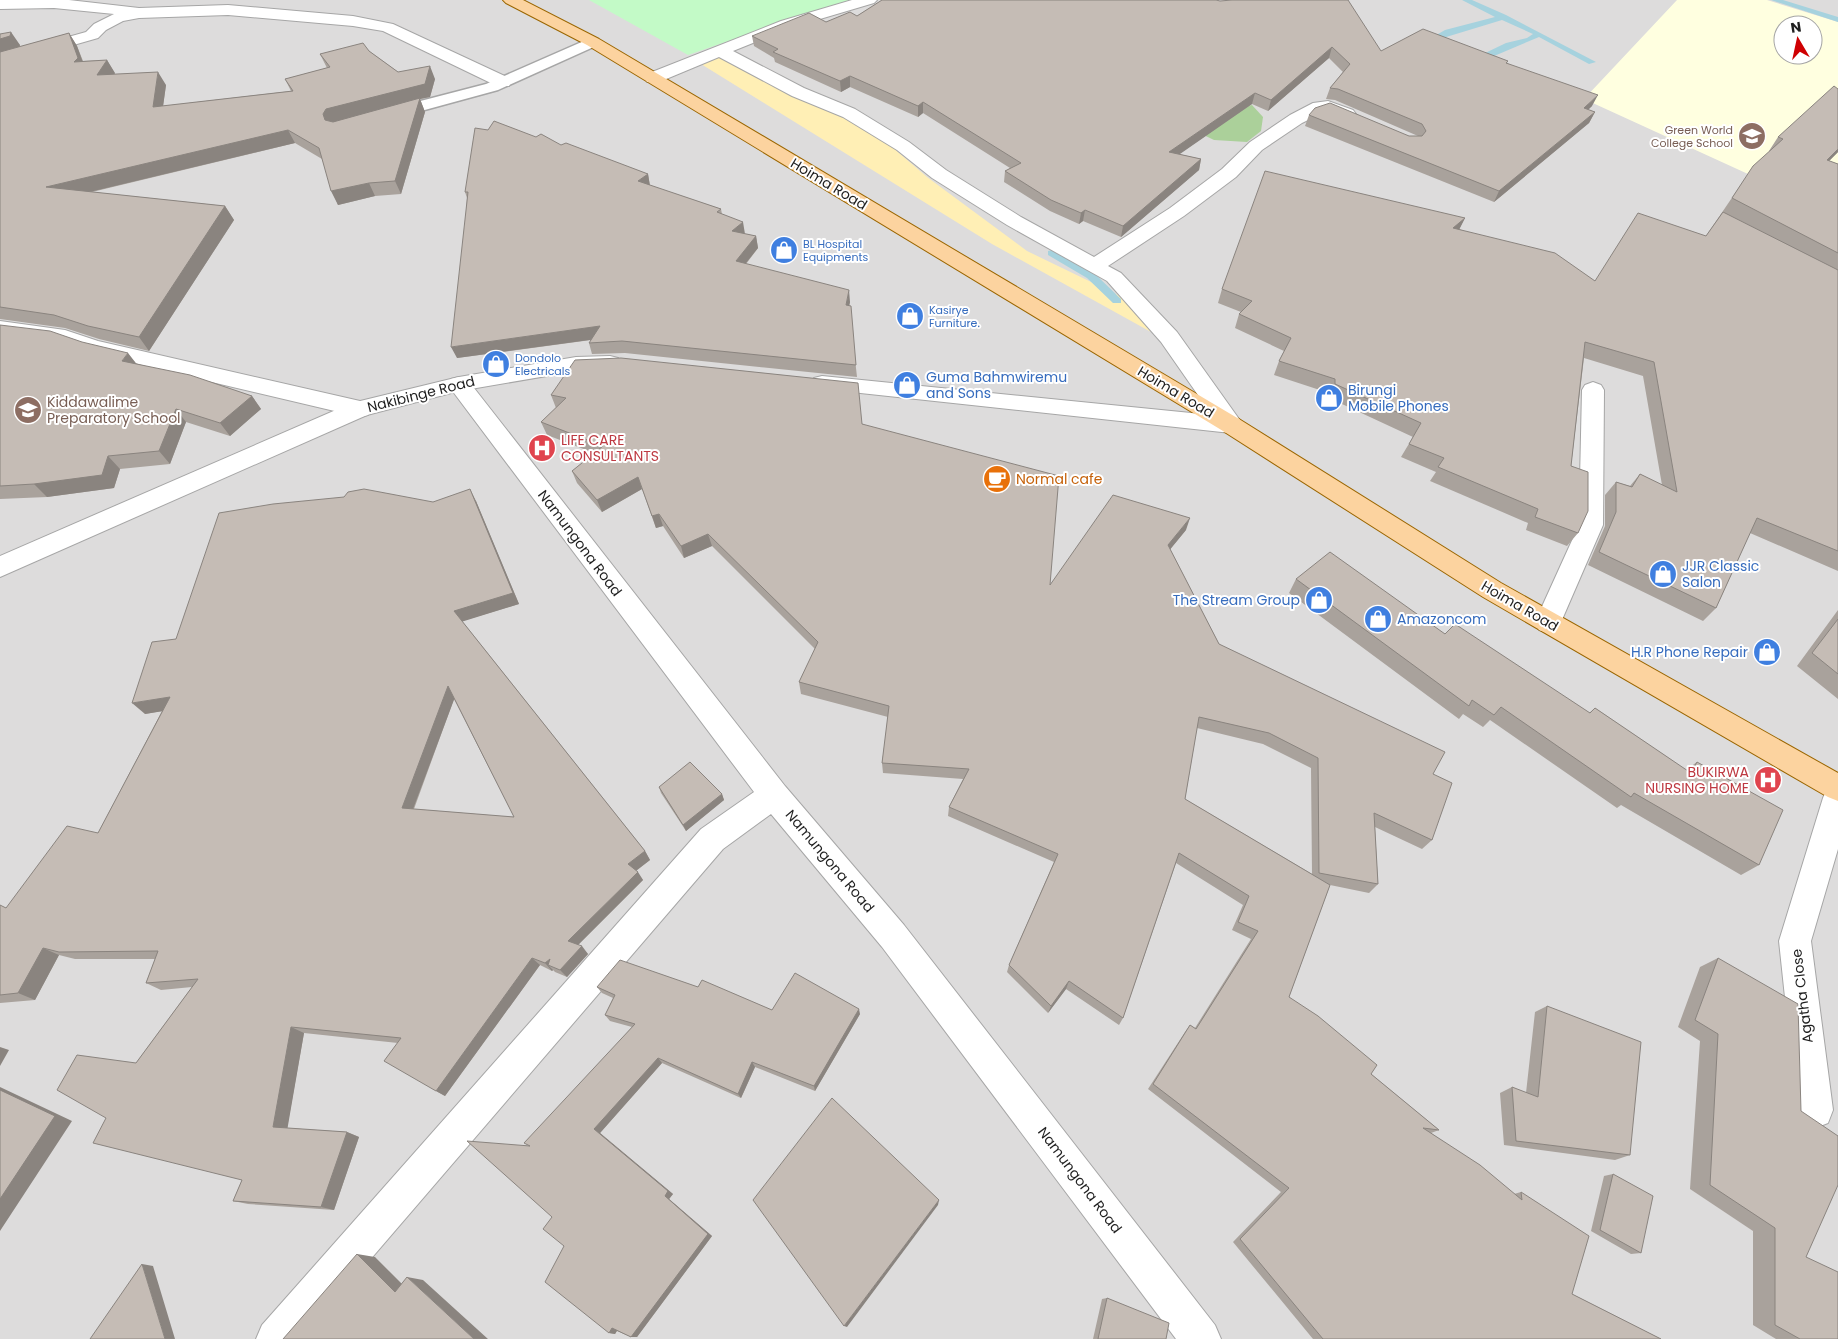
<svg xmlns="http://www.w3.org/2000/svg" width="1838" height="1339" font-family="Poppins,sans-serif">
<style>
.residential{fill:#dddcdc;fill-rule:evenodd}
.education{fill:#ffffe0;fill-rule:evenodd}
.forest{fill:#abd09a}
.sand{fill:#ffefb5}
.park{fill:#c3fac7}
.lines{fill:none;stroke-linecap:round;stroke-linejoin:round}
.stream{fill:#a6d2de;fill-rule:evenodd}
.service-casing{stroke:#a6a6a6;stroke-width:3}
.minor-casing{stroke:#a6a6a6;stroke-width:2}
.tertiary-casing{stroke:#a6a6a6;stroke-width:2}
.primary-casing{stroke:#9b6600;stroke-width:2}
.service{fill:#fff;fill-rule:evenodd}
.minor{fill:#fff;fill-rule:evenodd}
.tertiary{fill:#fff;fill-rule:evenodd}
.primary{fill:#fcd39f;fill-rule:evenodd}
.wall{fill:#a9a29c;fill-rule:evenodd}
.shaded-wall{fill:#8a847f}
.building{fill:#c5bcb5;stroke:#8a847f;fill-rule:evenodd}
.labels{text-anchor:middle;stroke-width:4;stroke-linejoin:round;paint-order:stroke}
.far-education-label{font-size:11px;fill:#785e54;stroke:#fff;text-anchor:end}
.far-shop-label{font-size:11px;fill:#366cbe;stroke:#fff;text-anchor:start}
.street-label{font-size:14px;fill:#1f1f1f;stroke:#fff}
.shop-label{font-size:14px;fill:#366cbe;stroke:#fff;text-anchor:start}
.education-label{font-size:14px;fill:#785e54;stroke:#fff;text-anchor:start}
.health-label{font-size:14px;fill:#be3a42;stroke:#fff;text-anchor:start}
.food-label{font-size:14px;fill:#c56008;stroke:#fff;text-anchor:start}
</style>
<rect width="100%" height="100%" fill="#f0ede6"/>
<path class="residential" d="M0,0H1838V1339H0ZM1783,25H1813V55H1783Z"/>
<path class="education" d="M1677,0H1767L1838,22V209L1748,174L1584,99ZM1783,25H1813V55H1783Z"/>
<path class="forest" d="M1252,105L1263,117L1261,131L1247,142L1214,140L1187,127L1221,112Z"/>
<path class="sand" d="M718,57L843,117L884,140L927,177L1027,251L1120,296L1151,332L992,244L701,64Z"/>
<path class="park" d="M589,0H860L772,26L688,55Z"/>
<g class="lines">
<path class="stream" d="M1462,0H1472L1506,15L1596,62L1589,64L1539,37L1487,59H1481V55L1506,43L1527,38L1533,34L1502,20L1433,41V37L1445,30L1495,17Z
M1771,0H1783L1838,17V22Z
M1052,250L1095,274L1121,299V303H1113L1087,278L1048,255V251Z"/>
<g class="service-casing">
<path id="service" d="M593,37L601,42L598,45L498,90L388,120L382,119L380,115L382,111L486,84Z"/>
</g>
<g class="minor-casing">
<path id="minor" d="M0,0H69L139,8L228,5L353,16L393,24L509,78L511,82L509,86H497L383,31L353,26L228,15L139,18L123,21L106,30L98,38L0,66V56L86,32L94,24L114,14L54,8L0,9Z
M852,0H877L874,3L793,27L733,51L804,88L855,109L909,142L946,170L1021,217L1094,257L1170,208L1222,169L1250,142L1290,115L1313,103L1328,101L1353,110L1356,114L1353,118L1347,119L1326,111L1302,123L1262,150L1236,177L1184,216L1108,266L1121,273L1177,332L1239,419L1243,425L1239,431L1231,433L1223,431L1161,342L1107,281L1007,225L932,178L897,150L843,117L792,96L719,57L659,82H647L645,78L647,74L781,21Z
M0,321L65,330L98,341L360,401L368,403L371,409L368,415L360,417L93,354L62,343L0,335Z
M459,377L467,379L785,786L904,925L1215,1325L1221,1339H1176L882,947L771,814L723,849L302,1339H256L262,1325L701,829L754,792L451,389L448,384L451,379Z
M1593,382L1601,385L1604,390L1603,525L1561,622L1557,630L1548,633L1539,630L1535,622L1579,525L1582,390L1585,385Z
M1838,785V849L1811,941L1833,1110L1828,1123L1815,1128L1802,1123L1797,1110L1779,941L1823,798L1827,789Z"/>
</g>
<g class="tertiary-casing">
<path id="tertiary" d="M610,356L618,358L621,363L618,368L576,371L459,391L367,415L0,577V556L352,403L459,377L576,357Z
M822,376L1231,417L1239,419L1243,425L1239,431L1231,433L814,388L811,383L814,378Z"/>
</g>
<g class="primary-casing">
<path id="primary" d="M503,0H523L599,39L1239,419L1501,583L1838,773V801L1828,797L1483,597L1223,431L587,45L506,3Z"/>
</g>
<use href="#service" class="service"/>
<use href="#minor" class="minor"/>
<use href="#tertiary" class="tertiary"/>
<use href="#primary" class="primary"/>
</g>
<path class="wall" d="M882,0L1381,51L1508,61L1507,63L1592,106L1588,110L1595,112L1589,123L1494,202L1305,126L1309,115L1409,136H1418L1335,100L1326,99L1330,88L1343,72L1329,58L1268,111L1252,104L1179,154L1201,159L1199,170L1121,237L1083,221L1079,224L1050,211L1004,182L1005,171L1010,168L923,113L918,117L850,87L841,92L775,62L774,58L754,46L752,36L857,16Z
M69,33L77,46L83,61L107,60L115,74L166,85L163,106L291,91L285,79L327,68L320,54L369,51L398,72L435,79L430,97L420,99L425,112L401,194L375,196L338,205L322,159L295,143L92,192L225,206L234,220L149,351L99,339L65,328L0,319V34L20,45L19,47Z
M1838,89V152L1829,161L1838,164V571L1750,533L1716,608L1703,621L1588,565L1605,526V495L1616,482L1630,486L1640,474L1662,485L1643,376L1584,358L1571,466L1578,533L1567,546L1526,530L1528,523L1430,481L1436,472L1401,457L1413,437L1329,398V393L1274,375L1279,361L1284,351L1235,328L1239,314L1241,312L1218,303L1222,289L1465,218L1459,229L1595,281L1706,236L1744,180L1770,152L1769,151L1778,137Z
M561,145L648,174L650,186L721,209L722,214L745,234L756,236L758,248L746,264L850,302L849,305L857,377L625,353L592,354L589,343L591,340L457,358L467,198L465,192Z
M0,325L252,396L261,409L230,436L186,422L170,464L120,469L114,488L47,497L0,499Z
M551,395L862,424L1050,585L1186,530L1170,549L1219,644L1433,774L1432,840L1422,849L1375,827L1378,884L1369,893L1330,885L1289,997L1371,1074L1439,1130L1431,1133L1514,1194L1521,1192L1572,1294L1661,1339H1313L1233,1242L1281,1192L1148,1089L1185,1032L1190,1025L1195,1028L1251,939L1232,930L1243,905L1176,863L1123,1018L1119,1025L1066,989L1048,1013L1007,972L1009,965L1054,862L948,816L949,807L963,779L883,773L882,763L888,717L801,694L799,682L815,649L712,546L684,558L663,526L656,528L642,489L602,512L577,483L572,471L594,453L547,435L541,422L556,408ZM1197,728L1263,744L1311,768L1312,874L1185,799Z
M476,501L519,604L462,621L645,851L650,860L636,871L643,880L578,945L588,954L567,977L555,972L553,970L552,971L540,965L445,1096L436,1091L398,1043L304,1033L287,1128L347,1132L359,1137L334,1210L248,1204L233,1201L242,1180L136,1063L192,987L161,990L146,983L155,959H75L59,955L35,1000L0,1003V905L6,908L98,833L162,711L145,714L176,639L433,502ZM454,699L514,817L414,809Z
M1296,579L1445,634L1589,713L1595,708L1686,770L1697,762L1759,865L1741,875L1621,805L1617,808L1490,720L1483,727L1463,714L1459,719L1289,593Z
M1838,610V699L1797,666Z
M659,787L722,794L724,800L686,831L661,793Z
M1718,958L1801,1111L1806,1257L1838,1339H1776L1753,1325V1231L1690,1189L1700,1041L1678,1027L1700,967Z
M597,987H698L772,1010L860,1014L815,1091L755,1067L741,1098L662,1063L600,1133L673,1194L669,1199L712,1236L637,1337H631L617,1331L615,1334L609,1333L564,1246L552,1217L530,1146L632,1027L610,1021L605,1015L613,998L602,993Z
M1547,1006L1630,1155L1615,1160L1504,1145L1500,1093L1512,1087L1526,1093L1535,1012Z
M1613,1174L1641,1253L1631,1254L1591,1231L1604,1176Z
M1107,1298L1166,1339H1093L1102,1299Z"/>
<path class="shaded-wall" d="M11,32L20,45L19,49L0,54V39Z
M69,33L77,46L86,71L74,62Z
M1332,47L1329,58L1268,111L1271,100Z
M107,60L115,73L105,88L97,75Z
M430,66L435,79L430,97L420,99L425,112L401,194L395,181L333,122L325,120L323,114L326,109Z
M158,72L166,85L161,121L153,107Z
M850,76V87L841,92L840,81Z
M1255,93L1252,104L1167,163L1169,152Z
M1598,95L1592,106L1578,119L1584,108Z
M923,102V113L918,117V106Z
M1595,112L1589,123L1494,202L1499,191Z
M288,130L295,143L56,200L46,187Z
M1838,149V152L1816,174L1827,160Z
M1201,159L1199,170L1121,237L1123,226Z
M648,174L650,186L638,181Z
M369,183L375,196L338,205L331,191Z
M225,206L234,220L149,351L139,337Z
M1085,210L1083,221L1079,224L1081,213Z
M1465,218L1458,232L1453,228Z
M743,222L745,234L732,231Z
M756,236L758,248L738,273L736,261Z
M849,290L850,302L847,317L846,305Z
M600,326L604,338L457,358L451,347Z
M128,353L139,367L122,361Z
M252,396L261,409L230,436L220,423Z
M176,409L186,422L170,464L159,451Z
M108,456L120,469L114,488L47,497L34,484Z
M638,477L642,489L602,512L597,500Z
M470,489L476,501L519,604L461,622L454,611Z
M659,514L663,526L656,528L652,516Z
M1190,518L1186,530L1164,557L1168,545Z
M708,534L712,546L684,558L681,546Z
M448,686L455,697L410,817L402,808Z
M170,697L182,708L145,714L132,703Z
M722,794L724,800L686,831L683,825Z
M645,851L650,860L633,873L628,864Z
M638,872L643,880L574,949L568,941Z
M582,946L588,954L567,977L560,970Z
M43,948L59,955L35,1000L18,993Z
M532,958L540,965L445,1096L436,1091Z
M550,959L548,965L553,970L552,971L545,963Z
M1069,981L1066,989L1048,1013L1051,1006Z
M859,1009L860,1014L815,1091L814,1086Z
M291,1027L304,1033L287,1131L273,1127Z
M0,1047L9,1050L0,1066Z
M658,1058L662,1063L600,1133L673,1194L669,1199L712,1236L637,1337H631L665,1196L594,1129Z
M752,1062L755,1067L741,1098L738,1094Z
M0,1087L72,1121L0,1231Z
M347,1132L359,1137L334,1210L321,1207Z
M939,1200L938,1205L847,1327L844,1326Z
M357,1254L375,1257L412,1294L395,1292Z
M142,1264L153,1266L175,1339H165Z
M407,1277L423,1280L488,1339H474Z
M612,1328L618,1329L615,1334L609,1333Z"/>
<path class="building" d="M882,0H1216L1220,1L1232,0H1348L1381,51L1423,29L1508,61L1506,63L1598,95L1584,108L1595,112L1499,191L1309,115L1315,108L1330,103L1409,136H1422L1426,131L1422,124L1338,89L1330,88L1350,64L1332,47L1271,100L1255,93L1169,152L1201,159L1123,226L1085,210L1081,213L1051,200L1005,171L1021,163L923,102L918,106L850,76L840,81L773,52L778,49L752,36L809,13L826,22L850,12L857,16Z
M11,32L10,36L0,39V34Z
M69,33L78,58L74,62L107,60L97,75L158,72L153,107L293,91L285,79L330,67L320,54L363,43L369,51L398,72L430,66L425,84L326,109L323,114L325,120L333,122L420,98L395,181L369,183L331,191L319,148L288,130L46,187L225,206L139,337L88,326L54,315L0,307V52Z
M1834,86L1838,89V149L1827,160L1838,164V253L1732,198L1753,166L1783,139L1778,137Z
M494,121L536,137L541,134L561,145L566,143L648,174L638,181L721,209L717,212L743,222L732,231L756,236L736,261L849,290L846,305L851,306L856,365L622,341L589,343L600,326L451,347L468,192H465L475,128L488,130Z
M1265,171L1465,218L1453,228L1555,253L1595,281L1638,213L1706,236L1723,212L1838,270V551L1757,518L1716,608L1599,552L1616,512V482L1632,487L1640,474L1677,492L1654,362L1585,342L1571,466L1588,472V511L1578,533L1535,517L1538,509L1438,467L1444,458L1409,444L1421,423L1335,384V379L1279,361L1291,338L1239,314L1252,301L1222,289Z
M0,325L50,331L82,342L128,353L122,361L190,375L252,396L220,423L176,409L159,451L108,456L102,475L34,484L0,486Z
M621,358L858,383L862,424L1059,476L1050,585L1113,495L1190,518L1168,545L1219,644L1445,752L1433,774L1452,783L1432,840L1374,813L1378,884L1319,873L1318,758L1269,733L1199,717L1185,799L1330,885L1289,997L1318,1016L1377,1065L1371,1074L1439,1130L1423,1128L1480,1165L1522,1200L1521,1192L1589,1236L1572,1294L1661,1339H1323L1240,1239L1289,1188L1153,1084L1190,1025L1196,1029L1258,931L1238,922L1249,896L1179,853L1123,1018L1069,981L1051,1006L1009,965L1058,854L949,807L969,769L882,763L889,706L799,682L818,642L708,534L681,546L659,514L652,516L638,477L597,500L572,471L603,446L541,422L566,398L551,395L575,360Z
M364,489L433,502L470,489L513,593L454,611L645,851L628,864L638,872L568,941L582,946L560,970L548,965L550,959L545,963L532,958L436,1091L384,1061L401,1038L291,1027L273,1127L347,1132L321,1207L233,1201L242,1180L93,1143L106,1118L57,1090L77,1055L136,1063L198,979L146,983L158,951L59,952L43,948L18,993L0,995V905L6,908L67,826L98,833L170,697L132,703L152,642L176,639L219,513L273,504L344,497L348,492ZM448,686L514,817L402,808Z
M1330,552L1445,634L1455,624L1590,713L1595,708L1691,773L1697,762L1783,810L1759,865L1634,793L1631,797L1501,707L1494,715L1472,700L1469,706L1296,579Z
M1838,619V674L1812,653Z
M690,762L722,794L683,825L659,787Z
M1718,958L1798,1004L1801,1111L1838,1136V1185L1806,1257L1838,1272V1339H1800L1775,1325V1228L1710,1185L1718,1034L1695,1020Z
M620,960L698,987L702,980L772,1010L795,973L859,1009L814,1086L752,1062L738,1094L658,1058L594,1129L668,1191L665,1196L708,1234L631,1337L612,1328L609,1333L545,1282L564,1246L543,1229L552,1217L467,1141L530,1146L524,1143L635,1024L605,1015L615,995L597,987Z
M1547,1006L1641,1042L1630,1155L1516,1141L1512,1087L1538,1097Z
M0,1090L55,1116L0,1199Z
M832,1098L939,1200L844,1326L753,1200Z
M1613,1174L1653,1196L1641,1253L1600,1230Z
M357,1254L395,1292L407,1277L474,1339H283Z
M142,1264L165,1339H90Z
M1107,1298L1169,1323L1166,1339H1098Z"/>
<defs>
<g id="school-disc" transform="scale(1.4375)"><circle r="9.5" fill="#8d6e63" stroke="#fff"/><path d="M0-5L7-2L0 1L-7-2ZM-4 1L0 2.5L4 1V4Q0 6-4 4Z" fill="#fff"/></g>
<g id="shop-disc" transform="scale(1.4375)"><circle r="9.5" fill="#3f7fe0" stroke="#fff"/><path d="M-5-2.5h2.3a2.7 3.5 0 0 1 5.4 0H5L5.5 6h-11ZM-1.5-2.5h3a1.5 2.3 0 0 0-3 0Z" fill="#fff"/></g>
<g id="hospital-disc" transform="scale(1.4375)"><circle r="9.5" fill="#e0444e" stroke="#fff"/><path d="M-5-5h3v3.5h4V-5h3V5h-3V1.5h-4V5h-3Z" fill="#fff"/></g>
<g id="cafe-disc" transform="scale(1.4375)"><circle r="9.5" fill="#e8710a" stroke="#fff"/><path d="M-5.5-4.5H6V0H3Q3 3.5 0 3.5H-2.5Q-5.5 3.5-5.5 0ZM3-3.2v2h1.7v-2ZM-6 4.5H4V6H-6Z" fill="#fff"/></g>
</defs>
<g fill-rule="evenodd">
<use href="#school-disc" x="1752" y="136"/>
<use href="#shop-disc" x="784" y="250"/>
<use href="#shop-disc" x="910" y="316"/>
<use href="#shop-disc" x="496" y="364"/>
<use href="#shop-disc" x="907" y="385"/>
<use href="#shop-disc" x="1329" y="398"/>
<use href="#school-disc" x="28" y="410"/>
<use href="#hospital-disc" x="542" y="448"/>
<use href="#cafe-disc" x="997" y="479"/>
<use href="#shop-disc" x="1663" y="574"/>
<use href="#shop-disc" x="1319" y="600"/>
<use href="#shop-disc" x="1378" y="619"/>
<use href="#shop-disc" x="1767" y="652"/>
<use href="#hospital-disc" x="1768" y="780"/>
</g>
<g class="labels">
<g class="far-education-label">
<text x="1733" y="134">Green World<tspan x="1733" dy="13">College School</tspan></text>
</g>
<g class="far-shop-label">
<text x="803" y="248">BL Hospital<tspan x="803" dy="13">Equipments</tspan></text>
<text x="929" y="314">Kasirye<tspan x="929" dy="13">Furniture.</tspan></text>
<text x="515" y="362">Dondolo<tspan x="515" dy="13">Electricals</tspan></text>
</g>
<g class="street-label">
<text transform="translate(829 184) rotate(31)" y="5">Hoima Road</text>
<text transform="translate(1176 392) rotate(31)" y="5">Hoima Road</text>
<text transform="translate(421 394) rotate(-14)" y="5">Nakibinge Road</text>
<text transform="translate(580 543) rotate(53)" y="5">Namungona Road</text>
<text transform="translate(1520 606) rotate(30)" y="5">Hoima Road</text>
<text transform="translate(830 861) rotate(50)" y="5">Namungona Road</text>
<text transform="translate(1802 996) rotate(-97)" y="5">Agatha Close</text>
<text transform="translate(1080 1180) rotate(53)" y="5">Namungona Road</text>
</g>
<g class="shop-label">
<text x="926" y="382">Guma Bahmwiremu<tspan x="926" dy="16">and Sons</tspan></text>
<text x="1348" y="395">Birungi<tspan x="1348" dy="16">Mobile Phones</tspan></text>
<text x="1682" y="571">JJR Classic<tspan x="1682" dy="16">Salon</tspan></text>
<text x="1300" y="605" text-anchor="end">The Stream Group</text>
<text x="1397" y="624">Amazoncom</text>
<text x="1748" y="657" text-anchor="end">H.R Phone Repair</text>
</g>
<g class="education-label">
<text x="47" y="407">Kiddawalime<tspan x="47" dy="16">Preparatory School</tspan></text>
</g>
<g class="health-label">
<text x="561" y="445">LIFE CARE<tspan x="561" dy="16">CONSULTANTS</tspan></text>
<text x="1749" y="777" text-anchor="end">BUKIRWA<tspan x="1749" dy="16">NURSING HOME</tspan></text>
</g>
<g class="food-label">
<text x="1016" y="484">Normal cafe</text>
</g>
</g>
<g transform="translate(1798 40) rotate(351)"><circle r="24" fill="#ffffff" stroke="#a5a5a5"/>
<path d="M0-4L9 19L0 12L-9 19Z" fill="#cf0002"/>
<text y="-8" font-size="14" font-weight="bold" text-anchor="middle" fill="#1f1f1f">N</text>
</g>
</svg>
